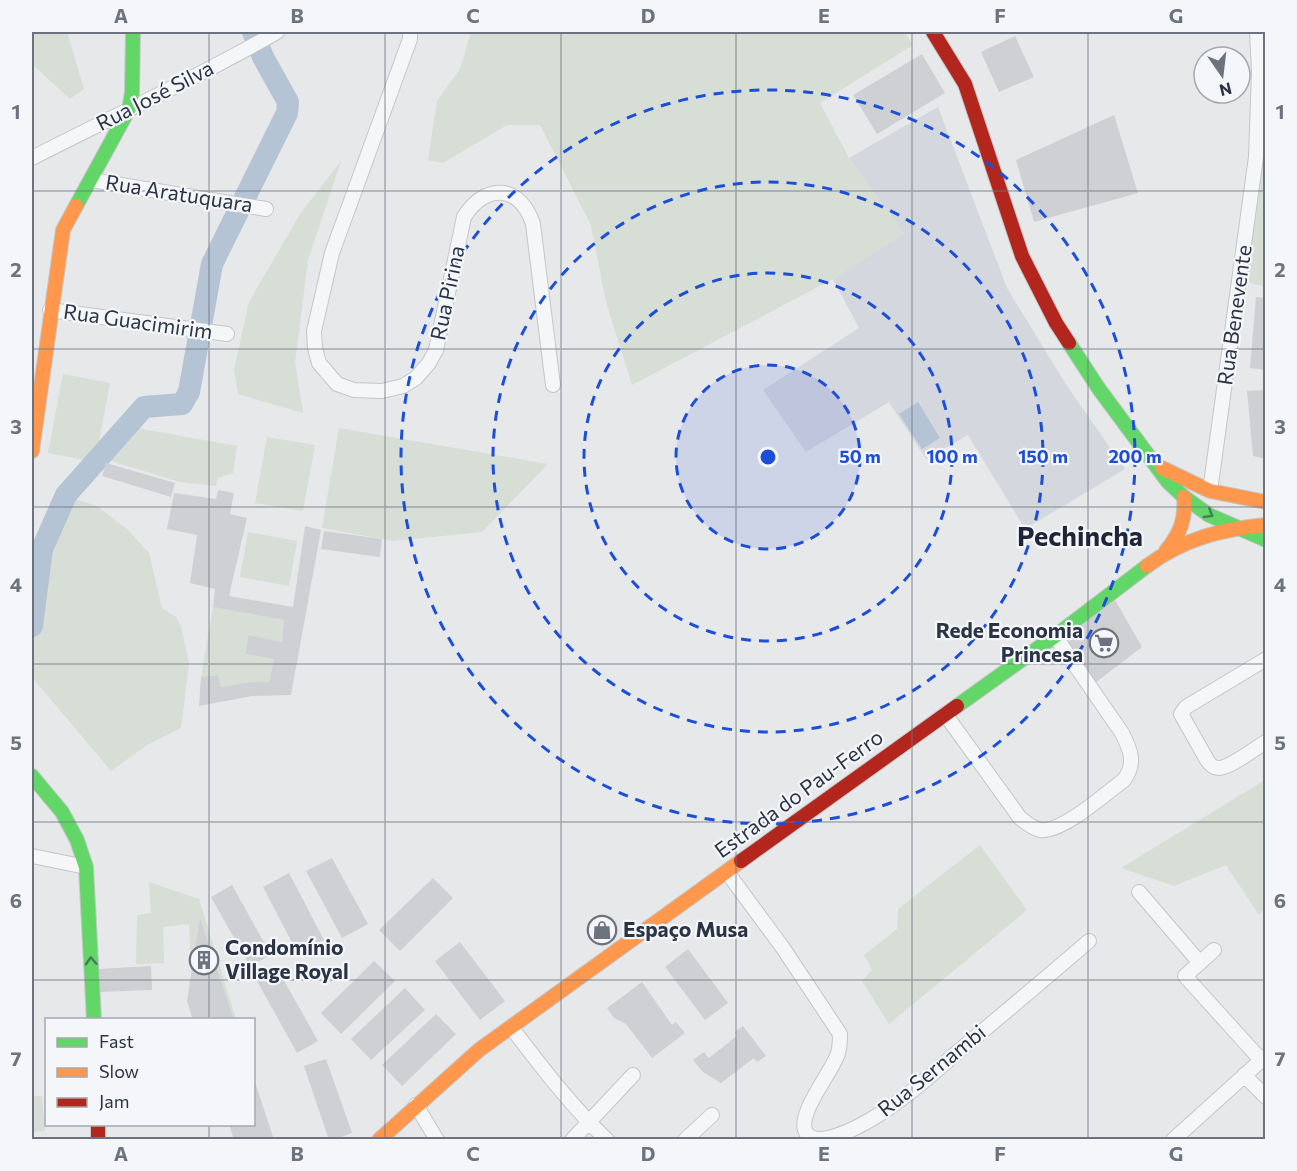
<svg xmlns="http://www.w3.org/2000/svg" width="1297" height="1171" font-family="Commissioner,sans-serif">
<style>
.built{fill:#d4d7dd}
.green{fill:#d6ded6}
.water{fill:#b4c4d5}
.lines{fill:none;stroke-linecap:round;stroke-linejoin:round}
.river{stroke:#b4c4d5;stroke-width:22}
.building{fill:#ced0d3}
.street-casing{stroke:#c4c6c8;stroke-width:16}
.fast-casing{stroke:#c4c6c8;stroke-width:16}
.slow-casing{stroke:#c4c6c8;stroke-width:16}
.jam-casing{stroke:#c4c6c8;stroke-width:16}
.street{stroke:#f5f6f7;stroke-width:14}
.fast{stroke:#63d668;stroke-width:14}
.slow{stroke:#ff974d;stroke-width:14}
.jam{stroke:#b3261e;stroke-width:14}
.oneway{stroke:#447d55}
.grid{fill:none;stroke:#6c737f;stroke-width:1.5;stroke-opacity:0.55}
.ring{fill:none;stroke:#1d4ed8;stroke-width:3;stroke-dasharray:10 8}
.labels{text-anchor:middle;stroke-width:4.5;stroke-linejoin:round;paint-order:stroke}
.street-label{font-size:21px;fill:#2b3445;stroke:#f4f6f9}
.poi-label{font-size:21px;font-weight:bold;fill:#2b3445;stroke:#f4f6f9;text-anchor:start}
.district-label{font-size:27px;font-weight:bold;fill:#1d2536;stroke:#f4f6f9}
.centre{fill:#1d4ed8;stroke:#f4f6f9;stroke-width:3}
.ring-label{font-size:18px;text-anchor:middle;font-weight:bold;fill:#1d4ed8;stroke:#f4f6f9;stroke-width:4.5;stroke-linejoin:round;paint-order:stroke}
.neatline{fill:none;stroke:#6c737f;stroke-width:2}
.grid-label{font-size:20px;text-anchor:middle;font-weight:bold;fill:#6c737f}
</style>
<rect width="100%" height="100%" fill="#e6e8ea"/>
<path class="built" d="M938,107L1007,288L1067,386L1125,469L1025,529L968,435L926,459L889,402L806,452L763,390L859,328L833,279L904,234L849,158Z"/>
<path class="green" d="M32,32H67L84,89L70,99L32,64Z
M471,32H904L913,45L820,103L849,158L905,234L833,279L632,385L606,302L591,225L540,125H507L443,163L428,160L437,101L460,69Z
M341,161L308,260L295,363L303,413L238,394L234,370L249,302L300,214Z
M1261,167L1266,168L1265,287L1243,281Z
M63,374L110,383L95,462L48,453Z
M131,427L237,446L233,473L218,478L216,486L180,482L108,460Z
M339,428L548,464L482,532L393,541L322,528Z
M267,437L315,445L303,511L255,503Z
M68,497L97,506L128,530L149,553L162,608L176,617L181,626L189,663L181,728L147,745L111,771L32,677V565L52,498Z
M248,532L297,541L289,586L240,577Z
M213,607L284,620L282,642L248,636L246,654L274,659L269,682H250L221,687L218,675L201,677Z
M1265,780V908L1259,915L1226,865L1174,886L1121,868Z
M980,845L1027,910L889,1024L862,981L872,970L864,955L897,929L898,909Z
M149,882L199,899L236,1019H193L189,924L163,927L164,963L136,964L137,915L151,913Z
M32,1096H42L45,1131L32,1132Z"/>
<path class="water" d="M918,402L940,438L922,449L899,414Z"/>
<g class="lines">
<path class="river" d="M32,626L42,549L66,495L144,407L182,404L189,392L212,264L287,113L288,102L263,57L253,32"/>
</g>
<path class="building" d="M1015,36L1034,77L999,92L981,52Z
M922,54L945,93L877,134L853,95Z
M1114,115L1138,193L1034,222L1016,160Z
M1256,297L1266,298V370L1250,368Z
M1266,390V459L1253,456L1247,391Z
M106,463L175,483L171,497L102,476Z
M218,490L234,493L230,514L247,518L229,596L293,607L305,526L321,530L291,695L252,696L199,706L201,677L218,675L221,687L250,682H269L274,659L246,654L248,635L282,642L284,620L213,607L215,589L190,583L197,535L167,529L174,493L216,499Z
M324,531L382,539L380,557L321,549Z
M1115,600L1142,647L1095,683L1065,638Z
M332,858L368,924L342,938L306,871Z
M289,873L324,940L298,954L263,887Z
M433,878L453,898L400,951L379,930Z
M232,885L271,955L250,966L211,897Z
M200,918L234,1020H193L187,1001Z
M460,942L505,1001L480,1020L435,961Z
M688,949L728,1003L705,1020L665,967Z
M374,961L395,981L341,1034L321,1013Z
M151,966L152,990L100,992L99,969Z
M278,970L318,1041L297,1053L257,981Z
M642,982L672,1025L676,1022L685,1033L652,1058L626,1024L614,1018L607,1008Z
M405,988L425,1010L371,1060L351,1039Z
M436,1014L456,1034L402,1086L382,1065Z
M743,1026L766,1056L757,1062L754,1058L721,1083L703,1072L693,1060L704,1052L709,1058L737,1036L735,1032Z
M326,1059L352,1133L333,1140H329L304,1066Z
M254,1080L257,1088L274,1140H234L229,1124H254Z"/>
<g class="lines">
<g class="street-casing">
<path id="street" d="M410,32V39L332,253L314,331L315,348L319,363L337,384L354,390L382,391L403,386L416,378L429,363L436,350L464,217C485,183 520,184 533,224L553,385
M32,158C114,116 197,78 277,32
M91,180L266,209
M50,310L227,334
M1210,491L1256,157L1259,72L1257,32
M1266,659L1186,707L1181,714L1207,760C1210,765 1213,768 1219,768C1230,768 1255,748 1266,742
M945,714L1020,818C1026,823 1032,828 1040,830C1062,833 1106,793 1124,780C1136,763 1131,751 1122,733L1055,636
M32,856L86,867
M727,872L783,948L840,1034C840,1042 840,1049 837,1056C830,1074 799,1112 805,1130C812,1152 858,1127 870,1120C903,1101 931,1075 960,1050C1003,1014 1046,978 1089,941
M1139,892L1200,963
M1214,950L1185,976L1261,1060
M511,1027C541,1066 571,1106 607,1140
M1244,1075L1266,1097
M416,1105L437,1140
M572,1140L633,1075
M685,1140L712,1115
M1173,1140L1266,1056"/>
</g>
<g class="fast-casing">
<path id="fast" d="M76,206L129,109L132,93L133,32
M1069,343L1099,389L1168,482L1184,497L1209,515L1266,540
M957,706L1055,636L1147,566
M32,776L62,812L77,840L86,867L94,1020"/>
</g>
<g class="slow-casing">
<path id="slow" d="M32,451L63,230L76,206
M1162,468L1210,491L1266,502
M1166,551C1180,534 1186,519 1184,497
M1147,566C1183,539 1222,529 1266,525
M379,1140L479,1050L741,861"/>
</g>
<g class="jam-casing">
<path id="jam" d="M933,32L965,84L1022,256L1056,323L1069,343
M741,861L957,706
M98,1124V1140"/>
</g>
<use href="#street" class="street"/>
<use href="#fast" class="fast"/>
<use href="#slow" class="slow"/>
<use href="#jam" class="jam"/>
</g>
<defs><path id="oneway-chevron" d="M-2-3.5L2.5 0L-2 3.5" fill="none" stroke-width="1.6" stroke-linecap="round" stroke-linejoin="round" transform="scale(1.5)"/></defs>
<g class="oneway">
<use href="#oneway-chevron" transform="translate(1209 514) rotate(31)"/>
<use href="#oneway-chevron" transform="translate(91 961) rotate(-93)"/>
</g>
<path class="grid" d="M209,32V1020M385,32V1140M561,32V1140M736,32V1140M912,32V1140M1088,32V1140M32,191H1266M32,349H1266M32,507H1266M32,664H1266M32,822H1266M32,980H1266M209,1124V1140"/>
<circle cx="768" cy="457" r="92" fill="#1d4ed8" fill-opacity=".12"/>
<g class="ring">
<circle cx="768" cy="457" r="92"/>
<circle cx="768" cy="457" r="184"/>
<circle cx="768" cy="457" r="275"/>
<circle cx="768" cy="457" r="367"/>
</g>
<defs>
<g id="supermarket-ring" transform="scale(1.5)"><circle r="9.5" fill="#f4f6f9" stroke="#6c737f" stroke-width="1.5"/><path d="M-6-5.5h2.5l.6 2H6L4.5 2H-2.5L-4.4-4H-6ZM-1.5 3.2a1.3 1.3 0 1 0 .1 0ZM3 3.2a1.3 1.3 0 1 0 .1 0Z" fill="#6c737f"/></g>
<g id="shop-ring" transform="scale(1.5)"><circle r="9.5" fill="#f4f6f9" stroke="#6c737f" stroke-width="1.5"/><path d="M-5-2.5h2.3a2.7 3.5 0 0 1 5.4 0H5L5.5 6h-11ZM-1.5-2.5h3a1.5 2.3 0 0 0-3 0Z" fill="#6c737f"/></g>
<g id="building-ring" transform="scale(1.5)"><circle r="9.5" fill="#f4f6f9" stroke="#6c737f" stroke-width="1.5"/><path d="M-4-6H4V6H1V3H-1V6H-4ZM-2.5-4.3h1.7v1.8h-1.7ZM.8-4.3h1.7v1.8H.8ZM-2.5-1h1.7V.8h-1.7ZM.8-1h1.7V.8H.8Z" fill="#6c737f"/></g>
</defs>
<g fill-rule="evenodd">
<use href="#supermarket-ring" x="1104" y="643"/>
<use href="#shop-ring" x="602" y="930"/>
<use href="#building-ring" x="204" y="960"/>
</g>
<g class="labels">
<g class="street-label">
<text transform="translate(155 96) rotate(-27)" y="7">Rua José Silva</text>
<text transform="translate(179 194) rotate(9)" y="7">Rua Aratuquara</text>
<text transform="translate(448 293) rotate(-78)" y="7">Rua Pirina</text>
<text transform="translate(1235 315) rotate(-82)" y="7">Rua Benevente</text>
<text transform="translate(138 322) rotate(8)" y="7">Rua Guacimirim</text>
<text transform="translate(799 794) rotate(-36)" y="7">Estrada do Pau-Ferro</text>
<text transform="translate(932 1071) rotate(-39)" y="7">Rua Sernambi</text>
</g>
<g class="poi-label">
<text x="1083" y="638" text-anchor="end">Rede Economia<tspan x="1083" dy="24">Princesa</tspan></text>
<text x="623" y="937">Espaço Musa</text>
<text x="225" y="955">Condomínio<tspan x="225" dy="24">Village Royal</tspan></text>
</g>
<g class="district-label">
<text x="1080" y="546">Pechincha</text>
</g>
</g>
<circle cx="768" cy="457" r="9" class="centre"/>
<g class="ring-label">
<text x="860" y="463">50 m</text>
<text x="952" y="463">100 m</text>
<text x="1043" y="463">150 m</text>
<text x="1135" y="463">200 m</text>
</g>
<rect width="1297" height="1171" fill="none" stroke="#f4f6f9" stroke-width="66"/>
<rect x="45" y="1018" width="210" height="108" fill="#f4f6f9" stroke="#a4a8b1" stroke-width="1.5"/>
<rect x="57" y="1038" width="30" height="9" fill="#63d668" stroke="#a4a8b1" stroke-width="1.5"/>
<text x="99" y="1048" font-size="18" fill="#2b3445">Fast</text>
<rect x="57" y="1068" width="30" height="9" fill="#ff974d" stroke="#a4a8b1" stroke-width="1.5"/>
<text x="99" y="1078" font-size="18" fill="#2b3445">Slow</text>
<rect x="57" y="1098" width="30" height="9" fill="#b3261e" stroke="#a4a8b1" stroke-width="1.5"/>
<text x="99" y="1108" font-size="18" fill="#2b3445">Jam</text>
<g transform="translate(1222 75) rotate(166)"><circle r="28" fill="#f4f6f9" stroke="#a4a8b1" stroke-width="1.5"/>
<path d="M0-4.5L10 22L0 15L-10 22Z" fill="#6c737f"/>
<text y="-9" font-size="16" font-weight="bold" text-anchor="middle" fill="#2b3445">N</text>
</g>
<rect x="33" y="33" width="1231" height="1105" class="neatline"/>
<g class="grid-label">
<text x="121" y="23">A</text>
<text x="297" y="23">B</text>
<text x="473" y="23">C</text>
<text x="648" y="23">D</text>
<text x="824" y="23">E</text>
<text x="1000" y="23">F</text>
<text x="1176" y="23">G</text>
<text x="16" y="119">1</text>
<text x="1280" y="119">1</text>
<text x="16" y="277">2</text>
<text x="1280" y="277">2</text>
<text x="16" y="434">3</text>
<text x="1280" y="434">3</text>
<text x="16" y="592">4</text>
<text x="1280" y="592">4</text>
<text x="16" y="750">5</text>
<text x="1280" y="750">5</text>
<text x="16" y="908">6</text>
<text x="1280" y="908">6</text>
<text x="16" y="1066">7</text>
<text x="1280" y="1066">7</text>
<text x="121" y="1161">A</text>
<text x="297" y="1161">B</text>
<text x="473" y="1161">C</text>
<text x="648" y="1161">D</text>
<text x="824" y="1161">E</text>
<text x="1000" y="1161">F</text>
<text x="1176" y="1161">G</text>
</g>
</svg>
